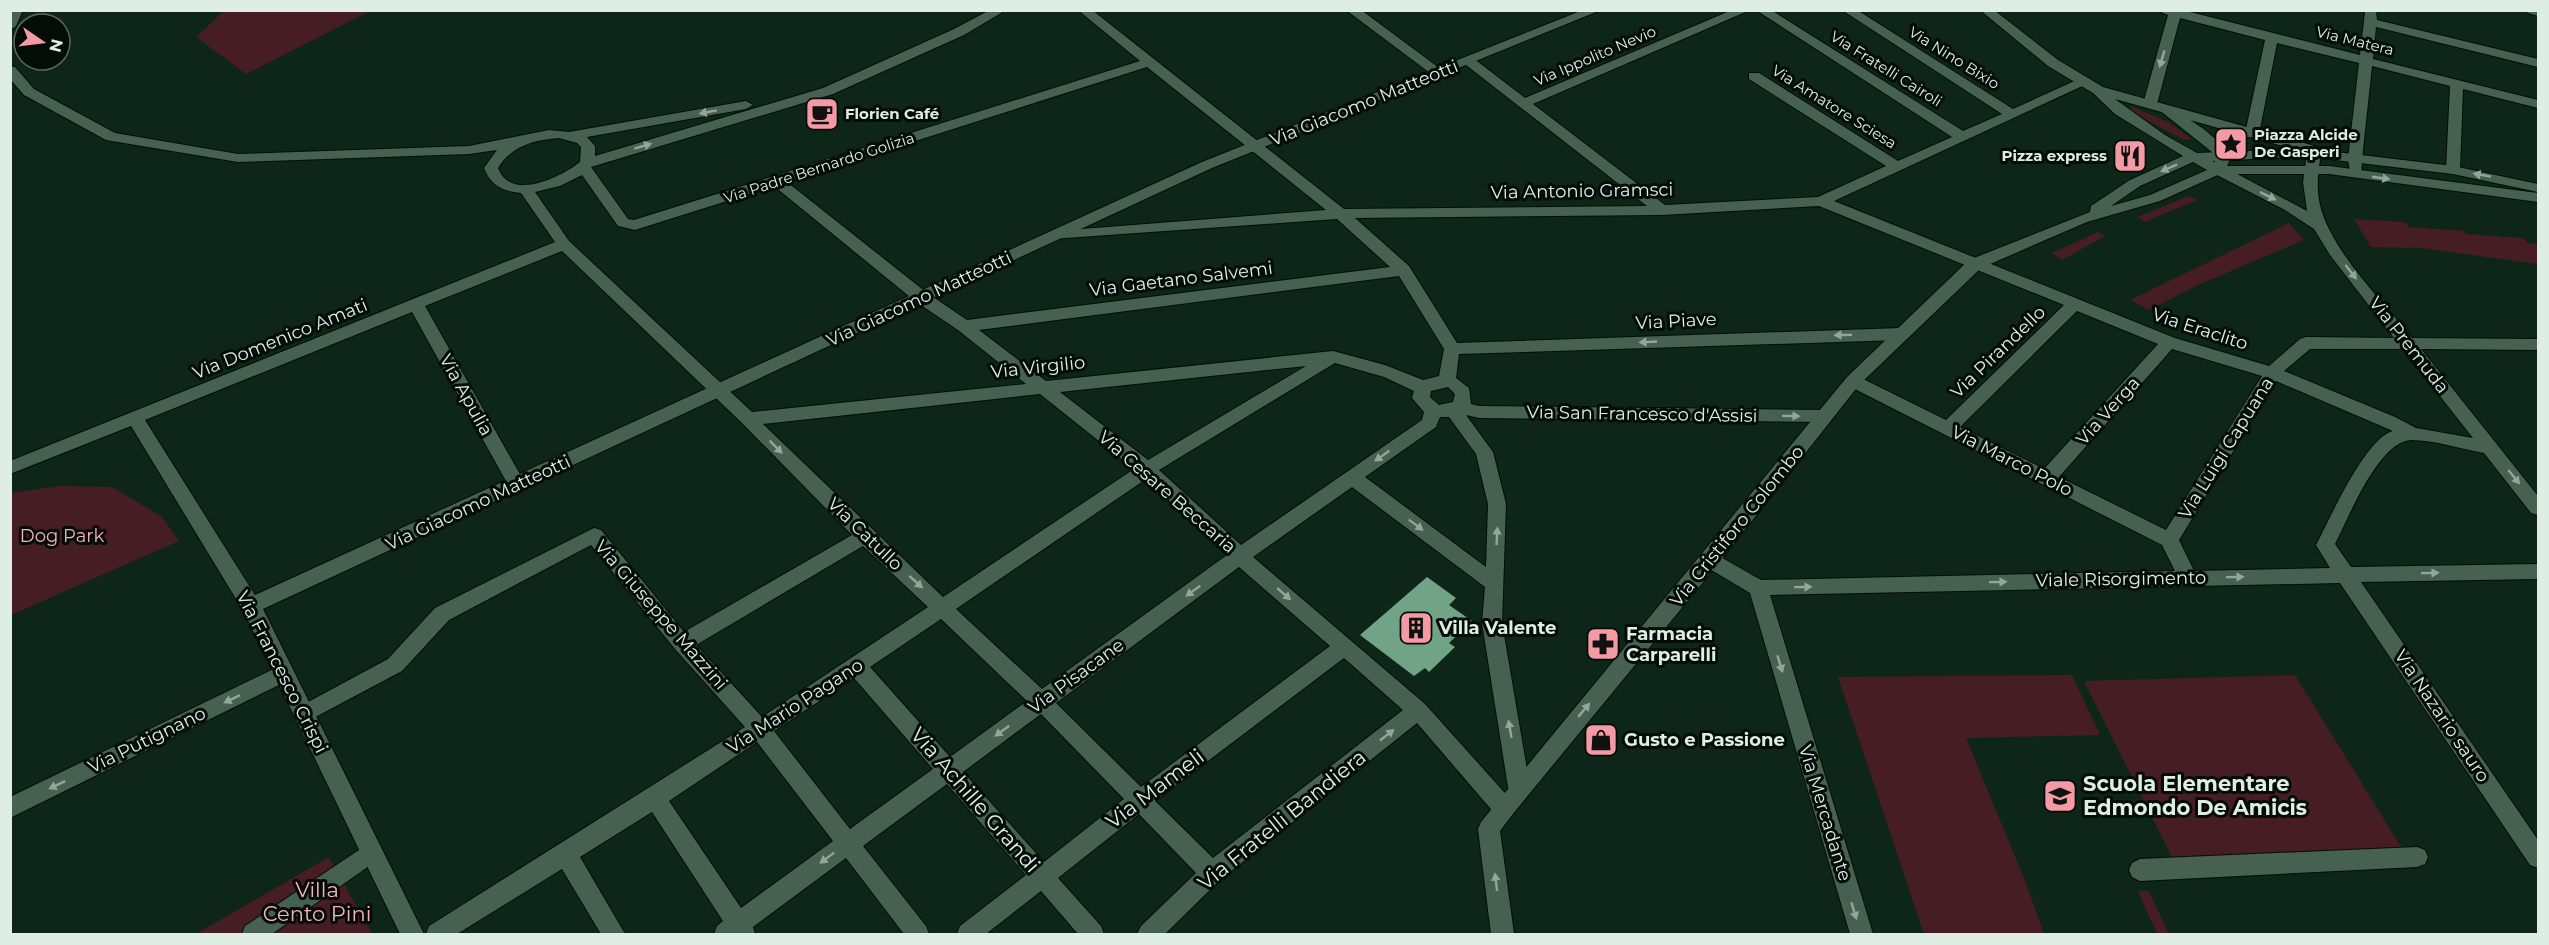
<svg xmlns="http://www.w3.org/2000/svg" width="2549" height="945" font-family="Montserrat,sans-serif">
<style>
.green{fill:#461d23}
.building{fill:#71a487}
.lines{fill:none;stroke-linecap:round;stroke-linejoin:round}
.street-casing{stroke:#000f05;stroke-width:2}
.secondary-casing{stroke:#000f05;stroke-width:2}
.street{fill:#466051;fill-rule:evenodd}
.secondary{fill:#466051;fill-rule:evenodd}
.oneway{fill:#92a79b}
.labels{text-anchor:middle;stroke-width:6;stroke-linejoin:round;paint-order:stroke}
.far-street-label{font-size:15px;fill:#dfeee5;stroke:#040c07}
.far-poi-label{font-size:15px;font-weight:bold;fill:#dfeee5;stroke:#040c07;text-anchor:start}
.street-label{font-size:18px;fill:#dfeee5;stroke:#040c07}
.park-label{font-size:18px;fill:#f6b3b9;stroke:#040c07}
.poi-label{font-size:18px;font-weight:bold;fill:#dfeee5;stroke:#040c07;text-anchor:start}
.near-poi-label{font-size:21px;font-weight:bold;fill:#dfeee5;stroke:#040c07;text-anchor:start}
.near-street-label{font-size:21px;fill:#dfeee5;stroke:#040c07}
.near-park-label{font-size:21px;fill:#f6b3b9;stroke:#040c07}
</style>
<rect width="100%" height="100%" fill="#0d2619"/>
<path class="green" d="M225,10H370V11L246,74L196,37Z
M2131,106L2168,122L2192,139L2184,140L2130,111Z
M2189,196L2197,200L2145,222L2137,217Z
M2354,219L2405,222L2409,227L2464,231L2466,234L2523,238L2527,243L2538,244V264L2421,248L2371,247Z
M2289,223L2304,240L2200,284L2149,310L2130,300Z
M2098,232L2105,236L2062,260L2052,253Z
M59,486L112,487L162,517L179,541L11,615V493Z
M2072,675L2100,735L1966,738L2026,883L2044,934H1924L1838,677Z
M2295,675L2403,850L2172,857L2084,681Z
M329,857L372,934H196Z
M2138,891H2149L2169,934H2157Z"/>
<path class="building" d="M1427,577L1456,598L1449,605L1472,621L1449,643L1455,647L1429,672L1425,668L1414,676L1360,635Z"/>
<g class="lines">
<g class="street-casing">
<path id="street" d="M10,10H23L16,26L10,30Z
M990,10H1006L964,35L833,94L591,167L628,219L634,220L1140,61L1078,10H1092L1344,209L1647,206L1461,61L1463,58H1473L1525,98L1732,10H1750L1533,104L1665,205L1818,197L1886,166L1749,79V73H1759L1898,161L1952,137L1756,10H1771L1963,131L2002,114L1842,10H1857L2013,109L2079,79L2084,78L2091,82L1834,201L2175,338L2269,366L2300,339L2306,337L2394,338L2330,255L2314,229L2285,210L2213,173L2211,170L2217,156L2158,109L2165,105L2170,106L2205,130L2230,152L2232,155L2226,168L2307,211L2303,182L2307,154L2314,150L2319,151L2321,154C2318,171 2316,188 2320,205C2330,249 2383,302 2412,338L2538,339V350L2421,349L2538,496V515L2531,513L2484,453C2461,449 2434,440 2411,440C2378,442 2349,517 2335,544L2351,567L2538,564V579L2361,582L2538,840V868L2530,865L2340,583L1770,595L1873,934H1850L1750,593L1703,565L1700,560L1703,555L1710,553L1717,555L1761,580L2175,571L2162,545L1847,385L1845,381L1853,375L1859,377L1946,420L2064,305L1819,206L1662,215L1355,218L1409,266L1457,343L1901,328L1909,334L1901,340L1459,354L1456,378L1469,388L1471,404L1479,406L1824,410L1833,416L1824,422L1479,418L1466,415L1493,452L1506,504L1502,623L1530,787L1527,794L1519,797L1511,794L1508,787L1482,623L1485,587L1352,487L1253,557L1425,704L1512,801L1515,808L1512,815L1504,818L1496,815L1417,723L1220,880L1165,934H1137L1141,926L1196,873L1139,814L1058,878L1101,926L1104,934H1078L1041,891L986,934H957L960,926L1026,875L947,784L863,846L926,926L929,934H904L846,858L753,927L755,934H714L717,926L723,921L652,812L580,857L625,934H601L562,869L457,934H426L429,926L745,727L675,649L591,545L449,620L402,671L304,723L297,720L294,714L297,708L388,659L435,608L594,528L601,530L684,632L852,535L742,423L562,251L425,306L526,485L523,490H511L412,312L145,420L258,600L261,606L258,612L251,614L244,612L131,426L10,474V461L555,242L521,193C502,191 491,186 484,168L497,150L469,154L238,162L106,140L24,95L10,79V66L15,67L34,89L115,133L238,154L469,146L549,130L569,132L746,101L753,105L746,109L587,137L595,146V156L823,88L954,29ZM1147,67L1326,210L1056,231L1051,233L1048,236L1051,239L1337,219L1390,267L967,320L927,293L787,182ZM559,138L577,143L581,147L580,162C561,177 511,202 498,168C511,146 534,140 559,138ZM582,175L618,226L635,230L774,186L915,301L958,330L1026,384L752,412L569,241L535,192L560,186ZM1399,276L1444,349L1439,376L1423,380L1385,365L1333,351L1046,381L979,330ZM2077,311L2158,344L2044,469L1960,427ZM2172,349L2262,376L2166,530L2059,477ZM2310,349H2403L2473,438L2416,428L2395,417L2284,371ZM1335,363L1384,377L1414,391L1412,398L1424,412L1422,420L1241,545L1159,470ZM1306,366L1148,460L1060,392ZM2276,381L2393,431C2365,438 2330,519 2316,545L2330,568L2194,571L2179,540ZM1448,387L1455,394L1453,402L1439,405L1430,397L1431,391ZM1040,394L1134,469L943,597L763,424ZM1440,417H1449L1476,454L1488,504L1486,567L1365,477L1436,427ZM1146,479L1227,555L1042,689L956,609ZM863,546L928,607L762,717L696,645ZM1239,567L1330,646L1141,787L1056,703ZM941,619L1027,701L950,757L870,667ZM1344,658L1403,710L1213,858L1155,801ZM854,678L933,769L850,829L774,731ZM1041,714L1124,799L1044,862L963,772ZM757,742L833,841L741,908L669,801Z
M1346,10H1361L1446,73L1444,76H1434Z
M2156,10H2182L2360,55L2365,12L2376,10L2377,20L2538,59V67L2376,27L2373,59L2538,100V108L2463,89L2460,170L2453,174L2448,173L2446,170L2450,86L2372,66L2362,159L2361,177H2351L2348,159L2359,63L2277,43L2259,134L2257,137H2247L2245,134L2265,40L2180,18L2157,104L2155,107H2145L2143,104L2168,15Z
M2526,10H2538V16L2528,13Z
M284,664L291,667L294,673L291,679L10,818V797Z
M371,842L379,845L382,852L379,859L272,934H242L245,926Z
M2417,847L2425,850L2428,857L2425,864L2417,867L2140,881L2132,877L2129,870L2132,863L2140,859Z"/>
</g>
<g class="secondary-casing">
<path id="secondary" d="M1583,10H1601L1212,168L263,609L424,934H400L241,606L244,600L1202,162Z
M1980,10H1994L2058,60L2103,87L2336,152L2453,166L2538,184V192L2453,174L2335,160L2301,151L2300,156L2295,157L2212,161L2221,166H2329L2538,193V202L2329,174H2220L2160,201L2087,222L1981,268L1859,385L1717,565L1512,815L1500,831L1514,934H1491L1478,829L1481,822L1847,377L1969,260L2090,212L2091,206L2130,180L2183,156L2115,114L2093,93L2048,66ZM2115,99L2293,149L2197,153L2165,135ZM2193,162L2207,170L2150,195L2111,206L2140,186Z"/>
</g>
<use href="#street" class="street"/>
<use href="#secondary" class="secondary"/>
</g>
<defs><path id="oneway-solid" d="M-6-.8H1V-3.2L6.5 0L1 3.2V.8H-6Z" transform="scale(1.5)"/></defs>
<g class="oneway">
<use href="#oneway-solid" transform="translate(2162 59) rotate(106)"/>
<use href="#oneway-solid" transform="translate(708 112) rotate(170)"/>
<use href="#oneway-solid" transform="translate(643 146) rotate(-17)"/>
<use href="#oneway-solid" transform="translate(2169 168) rotate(156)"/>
<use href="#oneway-solid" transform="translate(2482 175) rotate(-170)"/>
<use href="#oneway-solid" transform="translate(2381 178) rotate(8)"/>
<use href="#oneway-solid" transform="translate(2268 196) rotate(26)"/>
<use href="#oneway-solid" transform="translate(2351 272) rotate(52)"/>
<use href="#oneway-solid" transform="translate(1843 335) rotate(179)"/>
<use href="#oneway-solid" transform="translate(1648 342) rotate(177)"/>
<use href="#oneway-solid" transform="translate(1791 416) rotate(1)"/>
<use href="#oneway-solid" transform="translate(776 447) rotate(45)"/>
<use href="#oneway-solid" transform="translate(1382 456) rotate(145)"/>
<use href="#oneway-solid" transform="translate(2514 477) rotate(51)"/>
<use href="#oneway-solid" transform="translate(1416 525) rotate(37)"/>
<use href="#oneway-solid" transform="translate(1497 536) rotate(-87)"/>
<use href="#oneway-solid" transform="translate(2430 573) rotate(-1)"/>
<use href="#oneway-solid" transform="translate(2235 577) rotate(-1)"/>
<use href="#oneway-solid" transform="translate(916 582) rotate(42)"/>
<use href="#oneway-solid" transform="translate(1998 582) rotate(-1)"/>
<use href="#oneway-solid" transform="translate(1803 587) rotate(-1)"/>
<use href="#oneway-solid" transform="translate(1193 591) rotate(144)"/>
<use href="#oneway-solid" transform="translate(1284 594) rotate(41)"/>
<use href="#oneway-solid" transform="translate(1780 664) rotate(73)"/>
<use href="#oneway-solid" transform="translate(232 699) rotate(154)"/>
<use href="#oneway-solid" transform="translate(1584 710) rotate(-50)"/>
<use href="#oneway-solid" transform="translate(1510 729) rotate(-100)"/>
<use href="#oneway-solid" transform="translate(1002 731) rotate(144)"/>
<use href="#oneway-solid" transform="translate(1387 735) rotate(-38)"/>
<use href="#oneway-solid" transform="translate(57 785) rotate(154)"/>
<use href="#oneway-solid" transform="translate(827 858) rotate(143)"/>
<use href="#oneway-solid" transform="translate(1496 882) rotate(-97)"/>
<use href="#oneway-solid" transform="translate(1854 911) rotate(73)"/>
</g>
<defs>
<g id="cafe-square" transform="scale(1.725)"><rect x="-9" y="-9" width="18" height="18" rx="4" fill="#f49aa4" stroke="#040c07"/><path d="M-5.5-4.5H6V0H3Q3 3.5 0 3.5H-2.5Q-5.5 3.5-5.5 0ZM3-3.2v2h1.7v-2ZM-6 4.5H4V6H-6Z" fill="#111"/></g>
<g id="sight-square" transform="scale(1.725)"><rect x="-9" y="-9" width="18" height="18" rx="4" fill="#f49aa4" stroke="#040c07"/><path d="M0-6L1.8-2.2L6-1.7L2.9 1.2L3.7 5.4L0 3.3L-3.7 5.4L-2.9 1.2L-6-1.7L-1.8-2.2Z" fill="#111"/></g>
<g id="restaurant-square" transform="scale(1.725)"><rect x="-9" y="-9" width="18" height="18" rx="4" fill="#f49aa4" stroke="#040c07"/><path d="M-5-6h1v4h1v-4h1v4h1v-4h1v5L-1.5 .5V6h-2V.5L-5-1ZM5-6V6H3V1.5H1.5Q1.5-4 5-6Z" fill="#111"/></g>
<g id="building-square" transform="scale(1.725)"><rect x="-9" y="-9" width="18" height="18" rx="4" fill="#f49aa4" stroke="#040c07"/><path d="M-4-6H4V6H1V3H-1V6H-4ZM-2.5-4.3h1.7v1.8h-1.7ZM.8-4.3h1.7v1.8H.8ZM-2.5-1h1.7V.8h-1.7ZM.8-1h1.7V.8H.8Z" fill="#111"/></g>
<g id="pharmacy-square" transform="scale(1.725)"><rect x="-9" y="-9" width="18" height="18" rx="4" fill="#f49aa4" stroke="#040c07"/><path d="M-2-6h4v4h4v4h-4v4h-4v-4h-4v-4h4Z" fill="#111"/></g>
<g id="shop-square" transform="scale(1.725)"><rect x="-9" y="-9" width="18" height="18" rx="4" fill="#f49aa4" stroke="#040c07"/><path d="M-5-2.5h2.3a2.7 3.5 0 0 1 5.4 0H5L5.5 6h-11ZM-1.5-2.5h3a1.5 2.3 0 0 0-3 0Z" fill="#111"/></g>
<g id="school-square" transform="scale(1.725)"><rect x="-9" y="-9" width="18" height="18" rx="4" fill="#f49aa4" stroke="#040c07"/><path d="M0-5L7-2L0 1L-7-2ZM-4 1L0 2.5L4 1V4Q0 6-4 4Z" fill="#111"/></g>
</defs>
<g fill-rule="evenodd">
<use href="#cafe-square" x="822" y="114"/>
<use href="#sight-square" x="2231" y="144"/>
<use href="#restaurant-square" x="2130" y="156"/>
<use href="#building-square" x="1416" y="628"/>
<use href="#pharmacy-square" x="1603" y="644"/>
<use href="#shop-square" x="1601" y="740"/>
<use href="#school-square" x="2060" y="796"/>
</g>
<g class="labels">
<g class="far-street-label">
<text transform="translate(2355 41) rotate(14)" y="5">Via Matera</text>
<text transform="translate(1595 56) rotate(-23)" y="5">Via Ippolito Nevio</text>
<text transform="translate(1954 58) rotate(32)" y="5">Via Nino Bixio</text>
<text transform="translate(1886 69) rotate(32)" y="5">Via Fratelli Cairoli</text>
<text transform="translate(1834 107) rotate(32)" y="5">Via Amatore Sciesa</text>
<text transform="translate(819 168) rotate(-18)" y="5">Via Padre Bernardo Golizia</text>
</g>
<g class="far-poi-label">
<text x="845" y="119">Florien Café</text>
<text x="2254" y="140">Piazza Alcide<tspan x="2254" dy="17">De Gasperi</tspan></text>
<text x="2107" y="161" text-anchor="end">Pizza express</text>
</g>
<g class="street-label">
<text transform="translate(1364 103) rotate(-22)" y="6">Via Giacomo Matteotti</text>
<text transform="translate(1582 191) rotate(-1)" y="6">Via Antonio Gramsci</text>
<text transform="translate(1181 279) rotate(-7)" y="6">Via Gaetano Salvemi</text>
<text transform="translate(919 299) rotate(-25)" y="6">Via Giacomo Matteotti</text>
<text transform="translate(1676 321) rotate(-3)" y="6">Via Piave</text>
<text transform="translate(2200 329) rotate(18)" y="6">Via Eraclito</text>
<text transform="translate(280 339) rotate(-22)" y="6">Via Domenico Amati</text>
<text transform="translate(2409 345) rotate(52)" y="6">Via Premuda</text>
<text transform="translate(1998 352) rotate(-44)" y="6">Via Pirandello</text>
<text transform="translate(1038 367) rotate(-6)" y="6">Via Virgilio</text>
<text transform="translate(466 395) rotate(61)" y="6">Via Apulia</text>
<text transform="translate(2108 411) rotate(-48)" y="6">Via Verga</text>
<text transform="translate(1642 414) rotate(1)" y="6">Via San Francesco d'Assisi</text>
<text transform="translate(2226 448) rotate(-58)" y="6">Via Luigi Capuana</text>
<text transform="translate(2012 461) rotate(27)" y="6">Via Marco Polo</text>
<text transform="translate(1167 492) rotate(41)" y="6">Via Cesare Beccaria</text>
<text transform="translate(478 503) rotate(-25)" y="6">Via Giacomo Matteotti</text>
<text transform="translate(1737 526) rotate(-51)" y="6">Via Cristiforo Colombo</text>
<text transform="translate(865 534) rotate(44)" y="6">Via Catullo</text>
<text transform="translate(2121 579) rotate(-1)" y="6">Viale Risorgimento</text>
<text transform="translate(661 615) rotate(49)" y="6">Via Giuseppe Mazzini</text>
<text transform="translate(282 672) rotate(63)" y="6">Via Francesco Crispi</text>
<text transform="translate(1076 676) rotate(-36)" y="6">Via Pisacane</text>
<text transform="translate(795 706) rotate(-33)" y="6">Via Mario Pagano</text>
<text transform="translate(2442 716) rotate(56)" y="6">Via Nazario sauro</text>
<text transform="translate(147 740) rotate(-26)" y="6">Via Putignano</text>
<text transform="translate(1825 813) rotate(73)" y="6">Via Mercadante</text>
</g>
<g class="park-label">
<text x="62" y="542">Dog Park</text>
</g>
<g class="poi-label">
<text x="1439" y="634">Villa Valente</text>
<text x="1626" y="640">Farmacia<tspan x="1626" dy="21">Carparelli</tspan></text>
<text x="1624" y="746">Gusto e Passione</text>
</g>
<g class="near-poi-label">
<text x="2083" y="791">Scuola Elementare<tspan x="2083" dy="24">Edmondo De Amicis</tspan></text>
</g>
<g class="near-street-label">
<text transform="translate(1155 789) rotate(-37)" y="7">Via Mameli</text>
<text transform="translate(975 800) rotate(49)" y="7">Via Achille Grandi</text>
<text transform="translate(1282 820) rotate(-39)" y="7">Via Fratelli Bandiera</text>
</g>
<g class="near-park-label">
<text x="317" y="897">Villa<tspan x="317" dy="24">Cento Pini</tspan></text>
</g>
</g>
<rect width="2549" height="945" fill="none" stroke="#dfeee5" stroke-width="24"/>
<g transform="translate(42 42) rotate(104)"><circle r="28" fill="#040c07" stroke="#5c6660" stroke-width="1.5"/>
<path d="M0-4.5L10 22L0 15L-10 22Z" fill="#f49aa4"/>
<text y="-9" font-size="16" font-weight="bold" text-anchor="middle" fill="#dfeee5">N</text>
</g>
</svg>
